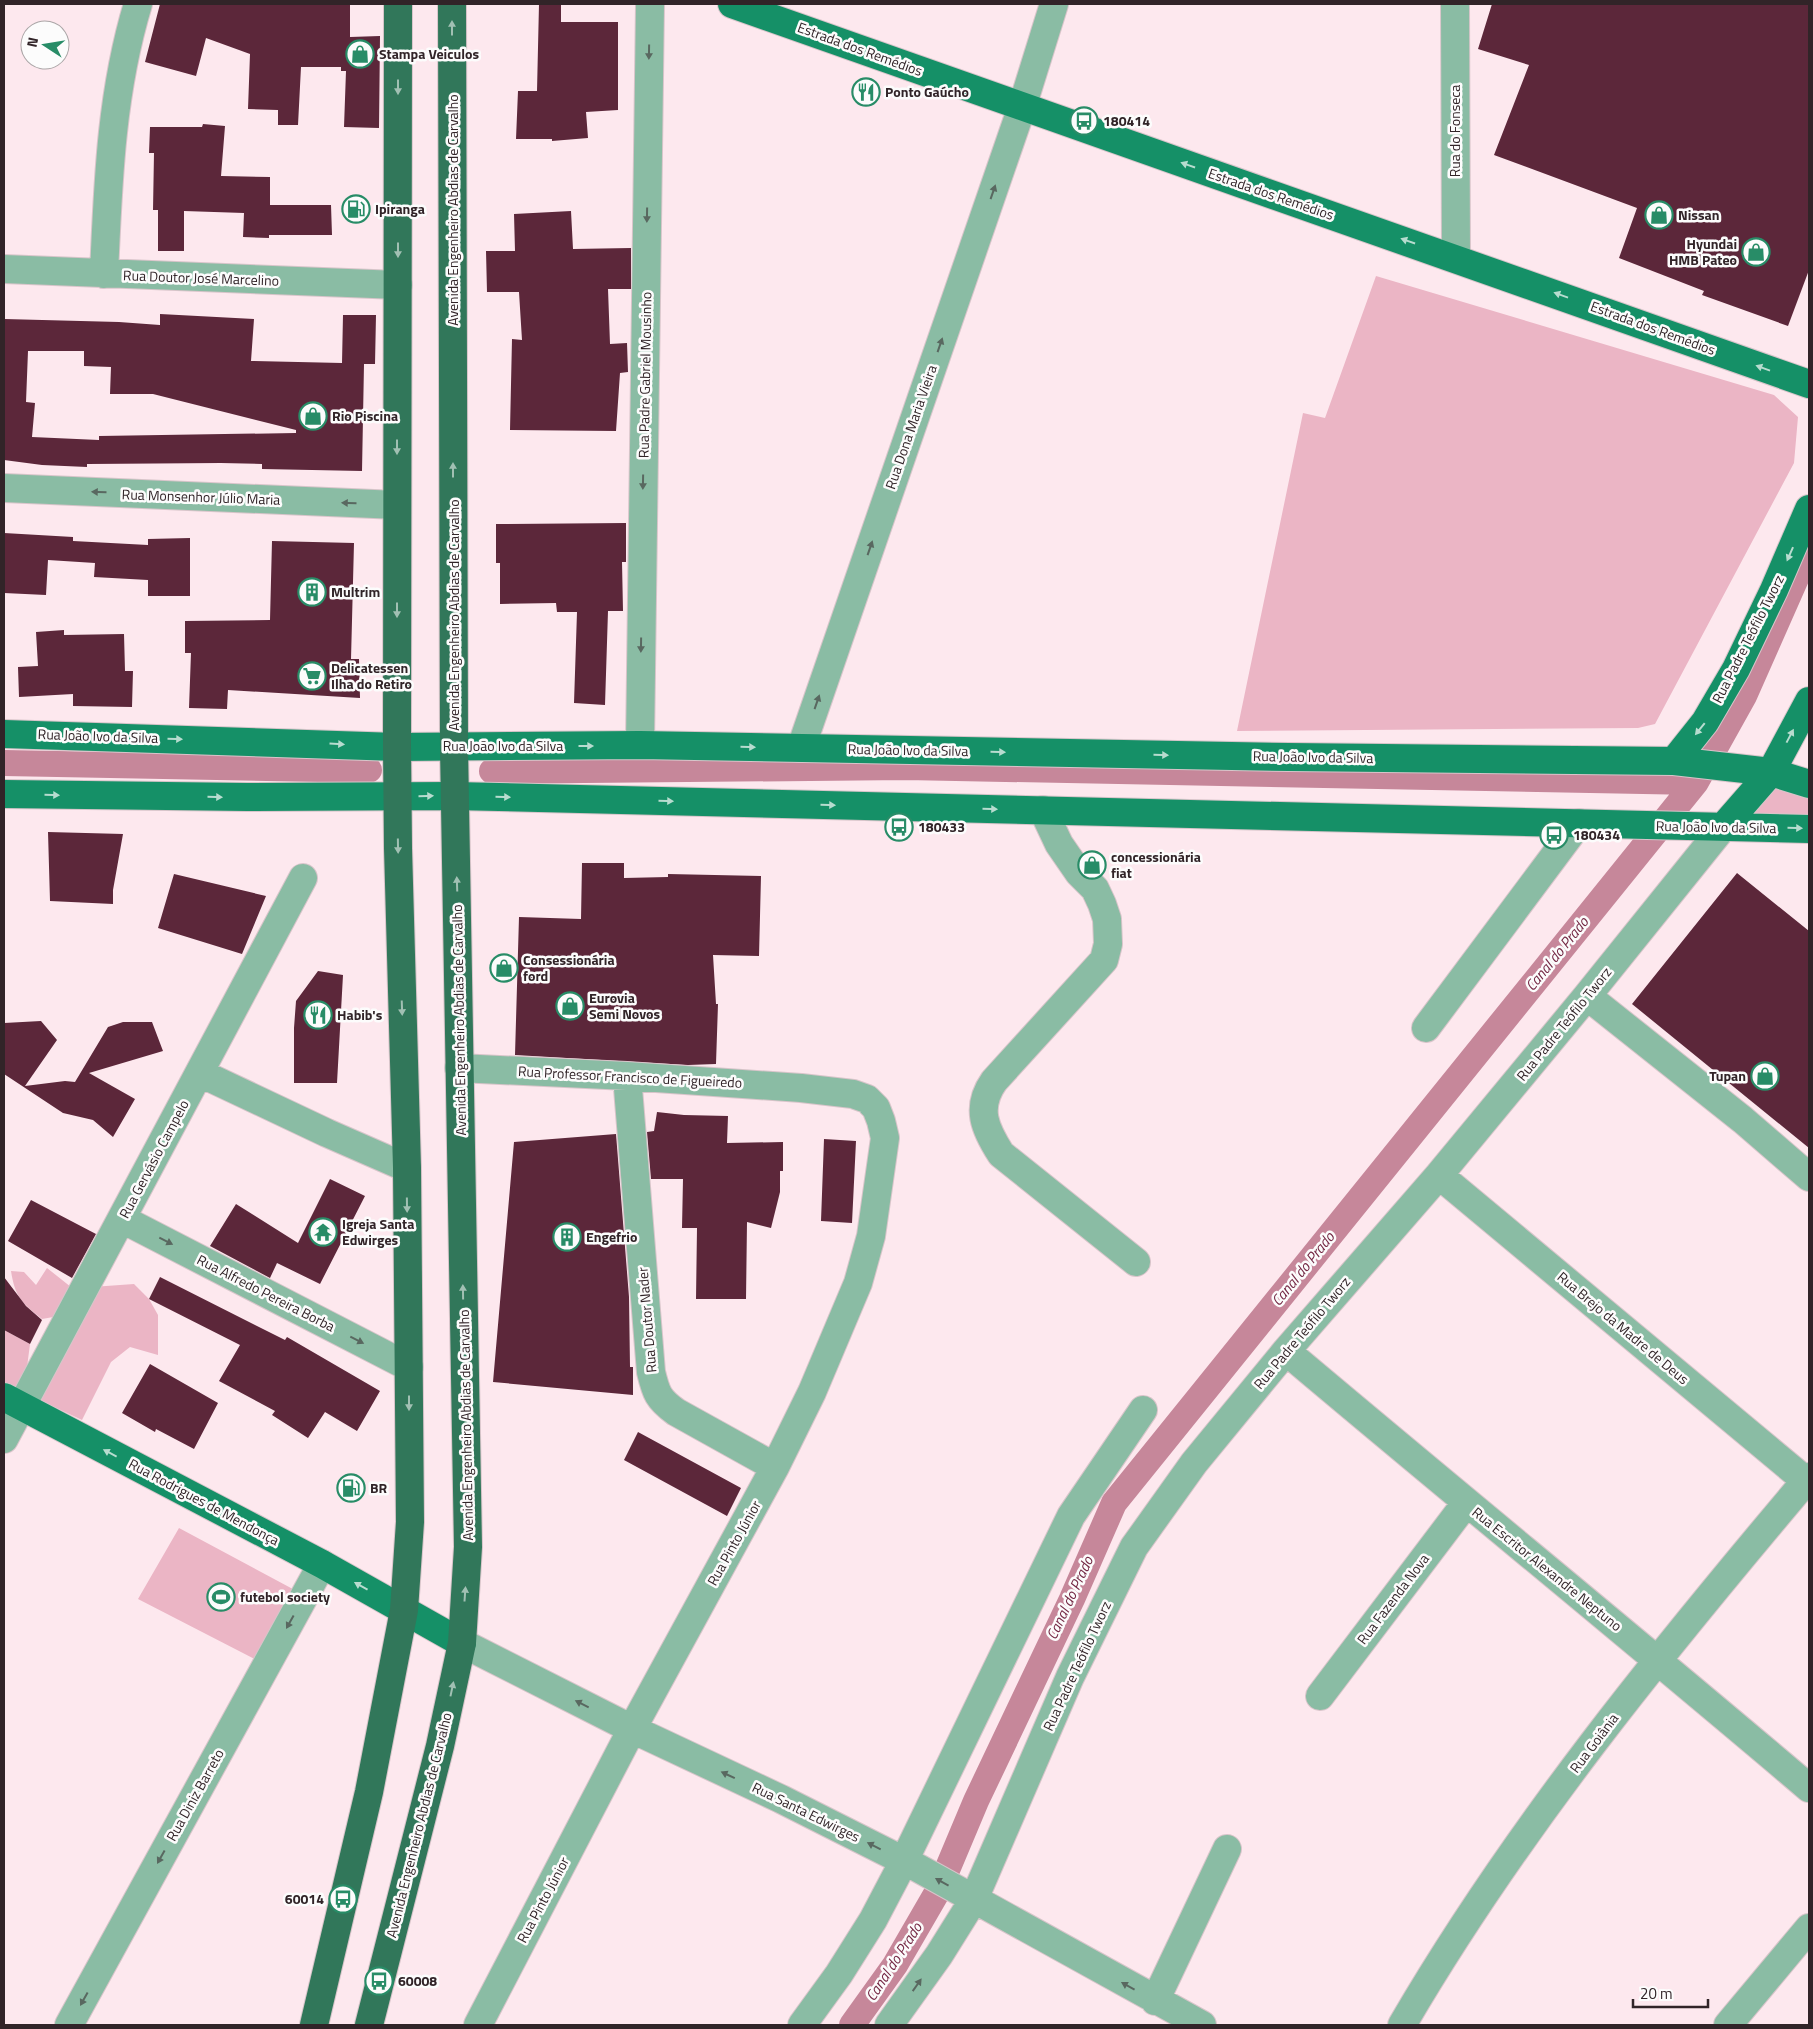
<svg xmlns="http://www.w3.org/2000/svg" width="1813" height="2029" font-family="'Titillium Web',sans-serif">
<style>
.green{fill:#ebb5c5}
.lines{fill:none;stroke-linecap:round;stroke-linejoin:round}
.canal{stroke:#c6879a;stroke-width:26}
.building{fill:#5c273a;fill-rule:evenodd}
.minor-casing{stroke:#d8c5ca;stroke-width:30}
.major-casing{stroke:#d8c5ca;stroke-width:30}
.highway-casing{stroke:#d8c5ca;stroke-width:30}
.minor{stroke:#8abca4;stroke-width:28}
.major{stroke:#159067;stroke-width:28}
.highway{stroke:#31775a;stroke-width:28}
.oneway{fill:#a1c0b3}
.oneway2{fill:#596860}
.oneway3{fill:#b7dccf}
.labels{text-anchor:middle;stroke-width:5;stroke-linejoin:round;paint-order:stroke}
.street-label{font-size:14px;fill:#312428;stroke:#fcfcfc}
.poi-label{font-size:14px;font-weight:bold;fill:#312428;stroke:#fcfcfc;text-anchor:start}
.water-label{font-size:15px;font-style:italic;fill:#742844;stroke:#fcfcfc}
</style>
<rect width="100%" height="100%" fill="#fde8ee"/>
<path class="green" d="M1376,276L1774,395L1798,417L1794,463L1655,724L1638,728L1237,731L1303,413L1325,418Z
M1773,786L1809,789V820L1752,815Z
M47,1268L76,1291L59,1316L42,1319C22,1303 15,1297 11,1271L24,1272L36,1285Z
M134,1284L149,1299L158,1315V1355L130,1347L111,1362L82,1420L35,1398L92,1287Z
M4,1330L30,1344L26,1375L15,1393L4,1386Z
M179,1528L304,1595L266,1665L138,1599Z"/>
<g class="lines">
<path class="canal" d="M4,763L369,770
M492,771L906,767L1696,782
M852,2025L895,1965L939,1889L976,1801L1072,1599L1114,1503L1696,782L1744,696L1809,549"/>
</g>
<path class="building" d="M160,4H350V37L380,36L379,128L344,127L346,71H341V67H301L298,125H278V110L248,109L250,54L206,38L196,76L145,62Z
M539,4L561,5V22H618V110L586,112L588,138L552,141V139H516L518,91H537Z
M1492,4H1809V270L1788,326L1702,295L1704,291L1619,258L1637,208L1494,155L1529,65L1478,49Z
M203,124L225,126L221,176L270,177V205H331L332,235H269V238L243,237L244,213L184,211V251H158V210H153L154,153H149L150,127H202Z
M571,211L573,249L631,248V289H608L610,344L627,343L628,372L620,373L616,431L510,430L512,339L522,340L519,292H487L486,251H515L514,214Z
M160,314L254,319L251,361L342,363L343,315H376L375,364H364L362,471L262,469V464L221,463L87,464V467L42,465L4,460V319L119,322L160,325ZM28,351H84V366L111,367L110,394H153L296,430V433L99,436V440L32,437L35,403L26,402Z
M626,523V562H622L623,611H608L605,705L574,703L577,612H557L556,603L500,604V563H496V524Z
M4,533L73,537V541L148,545V539L190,538V596H148V580L94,577L95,563L48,560L46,595L4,593Z
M272,541L354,543L351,659H359L360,698L228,690L227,709L189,708L191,653H185V621L270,620Z
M64,630V635L124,634L125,671H133L132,707L73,706V694L19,697L18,667L38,666L36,632Z
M48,832L123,834L113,890V904L50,901Z
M582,863H624V878L668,877V874L761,876L759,956L713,955L716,1004H718L716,1064L688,1065L515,1055L519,917L581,919Z
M1737,873L1809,931V1148L1632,1004Z
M174,874L266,896L242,954L158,928Z
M318,971L343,975L337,1083H294V1028L296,1001Z
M41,1021L57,1040L25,1086L65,1081L75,1082L108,1027L123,1022H152L163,1051L89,1073L135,1099L113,1137L93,1120L63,1113L4,1074V1023Z
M657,1112L684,1115L728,1116L727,1143L783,1142V1171H780V1192L771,1228L747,1222L746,1299H696L697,1228H682L683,1179H651L647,1132L654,1131Z
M616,1134L629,1297L630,1367H633V1395L493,1382L514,1142Z
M824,1139L856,1141L852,1223L821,1221Z
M330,1179L365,1196L320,1284L277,1263L270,1278L210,1246L236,1204L298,1243Z
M31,1200L96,1234L72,1278L8,1241Z
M4,1277L26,1306L42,1320L30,1344L4,1330Z
M160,1277L285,1340L287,1337L380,1391L357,1431L325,1412L308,1438L272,1415L275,1411L219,1381L240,1345L149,1299Z
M150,1364L218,1403L194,1449L156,1429L155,1432L122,1413Z
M638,1432L741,1488L727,1516L624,1460Z"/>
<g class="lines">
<g class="minor-casing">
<path id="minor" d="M1455,4L1456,258
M4,269L398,285
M104,274C108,182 111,93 138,4
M4,488L397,505
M640,745L650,4
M801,748L1022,107L1054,4
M1043,810L1059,844L1079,873L1095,889L1102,904L1107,919L1108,944L1104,960L994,1081C975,1108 985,1129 1001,1154L1136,1262
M1587,996L1743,1120L1809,1177
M1426,1028L1579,823
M459,1068L627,1076L801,1088L853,1094L867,1099L876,1108L881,1121L885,1138L871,1236L858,1283L812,1392L775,1467L632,1729L478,2025
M200,1073L327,1133L407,1168
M627,1076L651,1372C656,1393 658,1399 676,1412L775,1467
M1439,1175L1806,1481
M122,1219L409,1367
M1286,1351C1459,1497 1636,1641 1809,1788
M4,1439L303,878
M462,1643L632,1729L781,1799L918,1868L1202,2025
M1320,1696L1466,1503
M1155,2001L1227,1849
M69,2025L322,1564
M802,2025L839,1974L873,1920L904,1861L1071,1516L1143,1410
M889,2025L939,1955L974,1899L1070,1677L1134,1547L1194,1463L1286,1351L1439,1175L1587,996L1723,827
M1402,2025C1517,1828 1662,1651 1809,1477
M1728,2025L1809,1928"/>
</g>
<g class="major-casing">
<path id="major" d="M732,4L1809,384
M4,734L397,747L640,745L1289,757L1674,761L1771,772L1809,784
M1674,761L1705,722L1736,669L1774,590L1809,509
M4,794L247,797L454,796L1809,829
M1723,827L1771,772L1809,701
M4,1397L322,1564L462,1643"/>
</g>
<g class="highway-casing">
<path id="highway" d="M314,2025L369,1792L404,1610L410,1522L407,1168L398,848L397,747L398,4
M369,2025L440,1746L462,1643L468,1547L454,747L452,4"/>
</g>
<use href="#minor" class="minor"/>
<use href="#major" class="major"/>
<use href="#highway" class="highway"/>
</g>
<defs><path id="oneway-solid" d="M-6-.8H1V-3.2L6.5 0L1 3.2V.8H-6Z" transform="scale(1.25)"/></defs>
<g class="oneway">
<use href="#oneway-solid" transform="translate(452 28) rotate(-90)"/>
<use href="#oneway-solid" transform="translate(398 87) rotate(90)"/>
<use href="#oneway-solid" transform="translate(398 250) rotate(90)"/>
<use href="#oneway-solid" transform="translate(397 447) rotate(90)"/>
<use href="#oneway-solid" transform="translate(453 470) rotate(-90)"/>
<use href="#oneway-solid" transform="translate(397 610) rotate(90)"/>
<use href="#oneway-solid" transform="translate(398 846) rotate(89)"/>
<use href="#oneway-solid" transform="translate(457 884) rotate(-92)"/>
<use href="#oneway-solid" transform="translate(402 1008) rotate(88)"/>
<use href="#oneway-solid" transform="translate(407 1205) rotate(89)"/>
<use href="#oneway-solid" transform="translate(463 1292) rotate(-91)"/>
<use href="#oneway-solid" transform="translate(409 1403) rotate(90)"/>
<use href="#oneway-solid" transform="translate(465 1594) rotate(-86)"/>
<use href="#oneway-solid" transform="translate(452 1689) rotate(-78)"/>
</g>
<g class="oneway2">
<use href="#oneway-solid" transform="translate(649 52) rotate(91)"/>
<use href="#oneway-solid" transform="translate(993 192) rotate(-71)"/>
<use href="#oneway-solid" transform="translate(647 215) rotate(91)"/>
<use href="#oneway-solid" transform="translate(940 345) rotate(-71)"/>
<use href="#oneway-solid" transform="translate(643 482) rotate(91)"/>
<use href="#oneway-solid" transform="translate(99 492) rotate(-178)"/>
<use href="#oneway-solid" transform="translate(349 503) rotate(-178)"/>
<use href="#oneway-solid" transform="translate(870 548) rotate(-71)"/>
<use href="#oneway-solid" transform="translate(641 645) rotate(91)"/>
<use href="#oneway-solid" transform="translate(817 702) rotate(-71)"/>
<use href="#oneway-solid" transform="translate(166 1241) rotate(27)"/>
<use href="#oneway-solid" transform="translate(357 1340) rotate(27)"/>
<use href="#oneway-solid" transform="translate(290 1622) rotate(119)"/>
<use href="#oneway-solid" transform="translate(582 1704) rotate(-153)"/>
<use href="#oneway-solid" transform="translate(728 1775) rotate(-155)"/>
<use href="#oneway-solid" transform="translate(874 1846) rotate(-153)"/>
<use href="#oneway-solid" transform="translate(161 1857) rotate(119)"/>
<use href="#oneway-solid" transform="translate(942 1882) rotate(-151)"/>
<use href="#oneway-solid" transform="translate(917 1985) rotate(-55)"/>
<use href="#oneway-solid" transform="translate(1128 1986) rotate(-151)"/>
<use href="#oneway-solid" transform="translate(84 1999) rotate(119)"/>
</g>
<g class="oneway3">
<use href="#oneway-solid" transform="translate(1188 165) rotate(-161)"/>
<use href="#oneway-solid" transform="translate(1408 241) rotate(-161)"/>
<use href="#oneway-solid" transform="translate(1561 295) rotate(-160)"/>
<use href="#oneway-solid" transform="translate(1763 368) rotate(-160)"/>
<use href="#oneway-solid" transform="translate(1790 554) rotate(114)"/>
<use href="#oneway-solid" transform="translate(1700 729) rotate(129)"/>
<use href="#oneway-solid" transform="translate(1790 736) rotate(-62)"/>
<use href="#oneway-solid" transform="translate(175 739) rotate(2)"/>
<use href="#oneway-solid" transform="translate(337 744) rotate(3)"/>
<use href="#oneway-solid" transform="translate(586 746)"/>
<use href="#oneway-solid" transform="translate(748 747) rotate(1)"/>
<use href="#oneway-solid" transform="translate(998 752) rotate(1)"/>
<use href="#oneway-solid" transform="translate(1161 755) rotate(1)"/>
<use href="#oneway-solid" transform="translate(52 795) rotate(1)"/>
<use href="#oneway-solid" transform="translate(426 796) rotate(-1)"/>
<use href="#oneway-solid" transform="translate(215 797) rotate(1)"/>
<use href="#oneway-solid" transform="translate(503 797) rotate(1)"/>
<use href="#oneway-solid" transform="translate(666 801) rotate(1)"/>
<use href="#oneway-solid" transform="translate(828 805) rotate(1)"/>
<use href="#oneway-solid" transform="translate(990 809) rotate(1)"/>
<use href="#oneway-solid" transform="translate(1795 828) rotate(1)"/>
<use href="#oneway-solid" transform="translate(110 1453) rotate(-152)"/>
<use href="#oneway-solid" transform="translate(361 1586) rotate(-151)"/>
</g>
<defs>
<g id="shop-ring" transform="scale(1.4375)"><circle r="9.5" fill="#fcfcfc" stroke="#288c67" stroke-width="1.5"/><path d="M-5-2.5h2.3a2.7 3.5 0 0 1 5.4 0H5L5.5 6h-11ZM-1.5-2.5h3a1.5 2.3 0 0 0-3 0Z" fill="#288c67"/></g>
<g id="restaurant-ring" transform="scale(1.4375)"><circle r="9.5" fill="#fcfcfc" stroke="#288c67" stroke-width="1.5"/><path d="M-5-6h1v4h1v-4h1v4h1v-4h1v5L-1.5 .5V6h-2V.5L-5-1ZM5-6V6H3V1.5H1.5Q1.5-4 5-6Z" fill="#288c67"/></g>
<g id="bus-ring" transform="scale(1.4375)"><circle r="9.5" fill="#fcfcfc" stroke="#288c67" stroke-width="1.5"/><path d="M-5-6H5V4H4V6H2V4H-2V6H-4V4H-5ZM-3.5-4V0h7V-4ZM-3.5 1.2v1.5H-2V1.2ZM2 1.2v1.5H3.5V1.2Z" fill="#288c67"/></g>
<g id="fuel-ring" transform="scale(1.4375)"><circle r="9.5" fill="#fcfcfc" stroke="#288c67" stroke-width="1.5"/><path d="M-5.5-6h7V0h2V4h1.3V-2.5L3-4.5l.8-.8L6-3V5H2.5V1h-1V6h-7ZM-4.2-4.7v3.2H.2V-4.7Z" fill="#288c67"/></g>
<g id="building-ring" transform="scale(1.4375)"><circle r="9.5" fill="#fcfcfc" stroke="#288c67" stroke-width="1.5"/><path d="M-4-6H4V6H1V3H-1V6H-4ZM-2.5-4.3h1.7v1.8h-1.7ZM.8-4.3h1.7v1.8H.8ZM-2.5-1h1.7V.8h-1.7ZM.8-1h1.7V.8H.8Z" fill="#288c67"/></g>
<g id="supermarket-ring" transform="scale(1.4375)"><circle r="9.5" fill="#fcfcfc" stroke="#288c67" stroke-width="1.5"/><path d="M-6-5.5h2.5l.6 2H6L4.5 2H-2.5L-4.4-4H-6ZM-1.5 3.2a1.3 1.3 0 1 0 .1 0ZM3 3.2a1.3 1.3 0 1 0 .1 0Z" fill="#288c67"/></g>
<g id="temple-ring" transform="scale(1.4375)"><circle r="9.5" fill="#fcfcfc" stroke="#288c67" stroke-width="1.5"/><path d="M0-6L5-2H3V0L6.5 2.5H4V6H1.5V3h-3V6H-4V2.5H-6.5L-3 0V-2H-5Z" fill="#288c67"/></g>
<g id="stadium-ring" transform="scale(1.4375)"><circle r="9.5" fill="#fcfcfc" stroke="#288c67" stroke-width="1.5"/><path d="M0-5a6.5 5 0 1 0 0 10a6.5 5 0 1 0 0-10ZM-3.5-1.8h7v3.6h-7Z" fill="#288c67"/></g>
</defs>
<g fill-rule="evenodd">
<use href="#shop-ring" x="360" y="54"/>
<use href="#restaurant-ring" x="866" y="92"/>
<use href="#bus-ring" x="1084" y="121"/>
<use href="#fuel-ring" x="356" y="209"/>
<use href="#shop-ring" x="1659" y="215"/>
<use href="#shop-ring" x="1756" y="252"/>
<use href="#shop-ring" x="313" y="416"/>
<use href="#building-ring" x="312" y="592"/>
<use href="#supermarket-ring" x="312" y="676"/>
<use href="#bus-ring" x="899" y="827"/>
<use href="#bus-ring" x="1554" y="835"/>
<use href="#shop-ring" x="1092" y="865"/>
<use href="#shop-ring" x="504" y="968"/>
<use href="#shop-ring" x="570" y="1006"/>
<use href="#restaurant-ring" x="318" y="1015"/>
<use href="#shop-ring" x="1765" y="1076"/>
<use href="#temple-ring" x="323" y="1232"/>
<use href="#building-ring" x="567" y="1237"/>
<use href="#fuel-ring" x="351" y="1488"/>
<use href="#stadium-ring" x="221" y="1597"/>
<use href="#bus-ring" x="343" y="1899"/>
<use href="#bus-ring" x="379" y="1981"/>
</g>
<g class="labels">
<g class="street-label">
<text transform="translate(860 49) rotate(20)" y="5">Estrada dos Remédios</text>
<text transform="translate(1455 131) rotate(-90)" y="5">Rua do Fonseca</text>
<text transform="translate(1271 194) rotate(19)" y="5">Estrada dos Remédios</text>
<text transform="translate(453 210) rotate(-90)" y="5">Avenida Engenheiro Abdias de Carvalho</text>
<text transform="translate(201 278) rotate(2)" y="5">Rua Doutor José Marcelino</text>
<text transform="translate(1653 328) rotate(20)" y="5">Estrada dos Remédios</text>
<text transform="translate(645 375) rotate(-89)" y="5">Rua Padre Gabriel Mousinho</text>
<text transform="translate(911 427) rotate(-71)" y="5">Rua Dona Maria Vieira</text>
<text transform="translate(201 497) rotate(2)" y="5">Rua Monsenhor Júlio Maria</text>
<text transform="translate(454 615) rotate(-90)" y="5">Avenida Engenheiro Abdias de Carvalho</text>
<text transform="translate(1748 639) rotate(-63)" y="5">Rua Padre Teófilo Tworz</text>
<text transform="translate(98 736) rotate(2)" y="5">Rua João Ivo da Silva</text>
<text x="503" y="751">Rua João Ivo da Silva</text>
<text transform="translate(908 750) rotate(1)" y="5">Rua João Ivo da Silva</text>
<text transform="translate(1313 757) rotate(1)" y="5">Rua João Ivo da Silva</text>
<text transform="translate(1716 827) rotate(1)" y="5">Rua João Ivo da Silva</text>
<text transform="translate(459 1020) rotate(-91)" y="5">Avenida Engenheiro Abdias de Carvalho</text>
<text transform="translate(1564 1024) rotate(-51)" y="5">Rua Padre Teófilo Tworz</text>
<text transform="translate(630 1077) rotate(3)" y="5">Rua Professor Francisco de Figueiredo</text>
<text transform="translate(154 1159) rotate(-62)" y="5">Rua Gervásio Campelo</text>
<text transform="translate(266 1293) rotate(27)" y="5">Rua Alfredo Pereira Borba</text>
<text transform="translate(647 1320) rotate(-95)" y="5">Rua Doutor Nader</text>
<text transform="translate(1623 1328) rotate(40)" y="5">Rua Brejo da Madre de Deus</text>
<text transform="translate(1302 1333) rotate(-50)" y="5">Rua Padre Teófilo Tworz</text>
<text transform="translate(466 1425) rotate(-91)" y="5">Avenida Engenheiro Abdias de Carvalho</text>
<text transform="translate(204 1502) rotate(28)" y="5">Rua Rodrigues de Mendonça</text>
<text transform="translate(734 1543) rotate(-61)" y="5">Rua Pinto Júnior</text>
<text transform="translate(1547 1569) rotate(39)" y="5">Rua Escritor Alexandre Neptuno</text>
<text transform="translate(1393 1599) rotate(-53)" y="5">Rua Fazenda Nova</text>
<text transform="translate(1077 1666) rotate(-65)" y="5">Rua Padre Teófilo Tworz</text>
<text transform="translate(1594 1743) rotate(-53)" y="5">Rua Goiânia</text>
<text transform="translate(195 1795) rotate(-61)" y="5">Rua Diniz Barreto</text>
<text transform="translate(806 1812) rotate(26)" y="5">Rua Santa Edwirges</text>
<text transform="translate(419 1825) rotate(-76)" y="5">Avenida Engenheiro Abdias de Carvalho</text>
<text transform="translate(543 1900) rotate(-62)" y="5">Rua Pinto Júnior</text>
</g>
<g class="poi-label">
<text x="379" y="59">Stampa Veiculos</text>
<text x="885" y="97">Ponto Gaúcho</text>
<text x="1103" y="126">180414</text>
<text x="375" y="214">Ipiranga</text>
<text x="1678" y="220">Nissan</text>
<text x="1737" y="249" text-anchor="end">Hyundai<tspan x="1737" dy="16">HMB Pateo</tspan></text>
<text x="332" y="421">Rio Piscina</text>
<text x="331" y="597">Multrim</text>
<text x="331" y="673">Delicatessen<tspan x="331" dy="16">Ilha do Retiro</tspan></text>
<text x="918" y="832">180433</text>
<text x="1573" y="840">180434</text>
<text x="1111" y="862">concessionária<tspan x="1111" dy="16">fiat</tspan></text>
<text x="523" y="965">Consessionária<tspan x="523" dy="16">ford</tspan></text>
<text x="589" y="1003">Eurovia<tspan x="589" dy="16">Semi Novos</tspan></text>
<text x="337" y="1020">Habib's</text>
<text x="1746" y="1081" text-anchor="end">Tupan</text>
<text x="342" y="1229">Igreja Santa<tspan x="342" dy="16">Edwirges</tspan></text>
<text x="586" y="1242">Engefrio</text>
<text x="370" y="1493">BR</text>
<text x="240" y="1602">futebol society</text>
<text x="324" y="1904" text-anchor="end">60014</text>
<text x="398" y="1986">60008</text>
</g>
<g class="water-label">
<text transform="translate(1557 954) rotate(-51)" y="5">Canal do Prado</text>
<text transform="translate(1303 1269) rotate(-51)" y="5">Canal do Prado</text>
<text transform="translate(1070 1598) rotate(-65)" y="5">Canal do Prado</text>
<text transform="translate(894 1962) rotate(-57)" y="5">Canal do Prado</text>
</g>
</g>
<rect width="1813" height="2029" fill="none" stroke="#312428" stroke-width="10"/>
<g transform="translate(45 45) rotate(282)"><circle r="24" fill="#fcfcfc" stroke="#aba6a7"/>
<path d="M0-4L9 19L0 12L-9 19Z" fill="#288c67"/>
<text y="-8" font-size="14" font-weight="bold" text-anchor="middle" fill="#312428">N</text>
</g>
<path d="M1633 1999v8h75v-8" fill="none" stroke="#312428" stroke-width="2.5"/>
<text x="1640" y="1999" font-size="15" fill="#312428" stroke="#fcfcfc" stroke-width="4" paint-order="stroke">20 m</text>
</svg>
